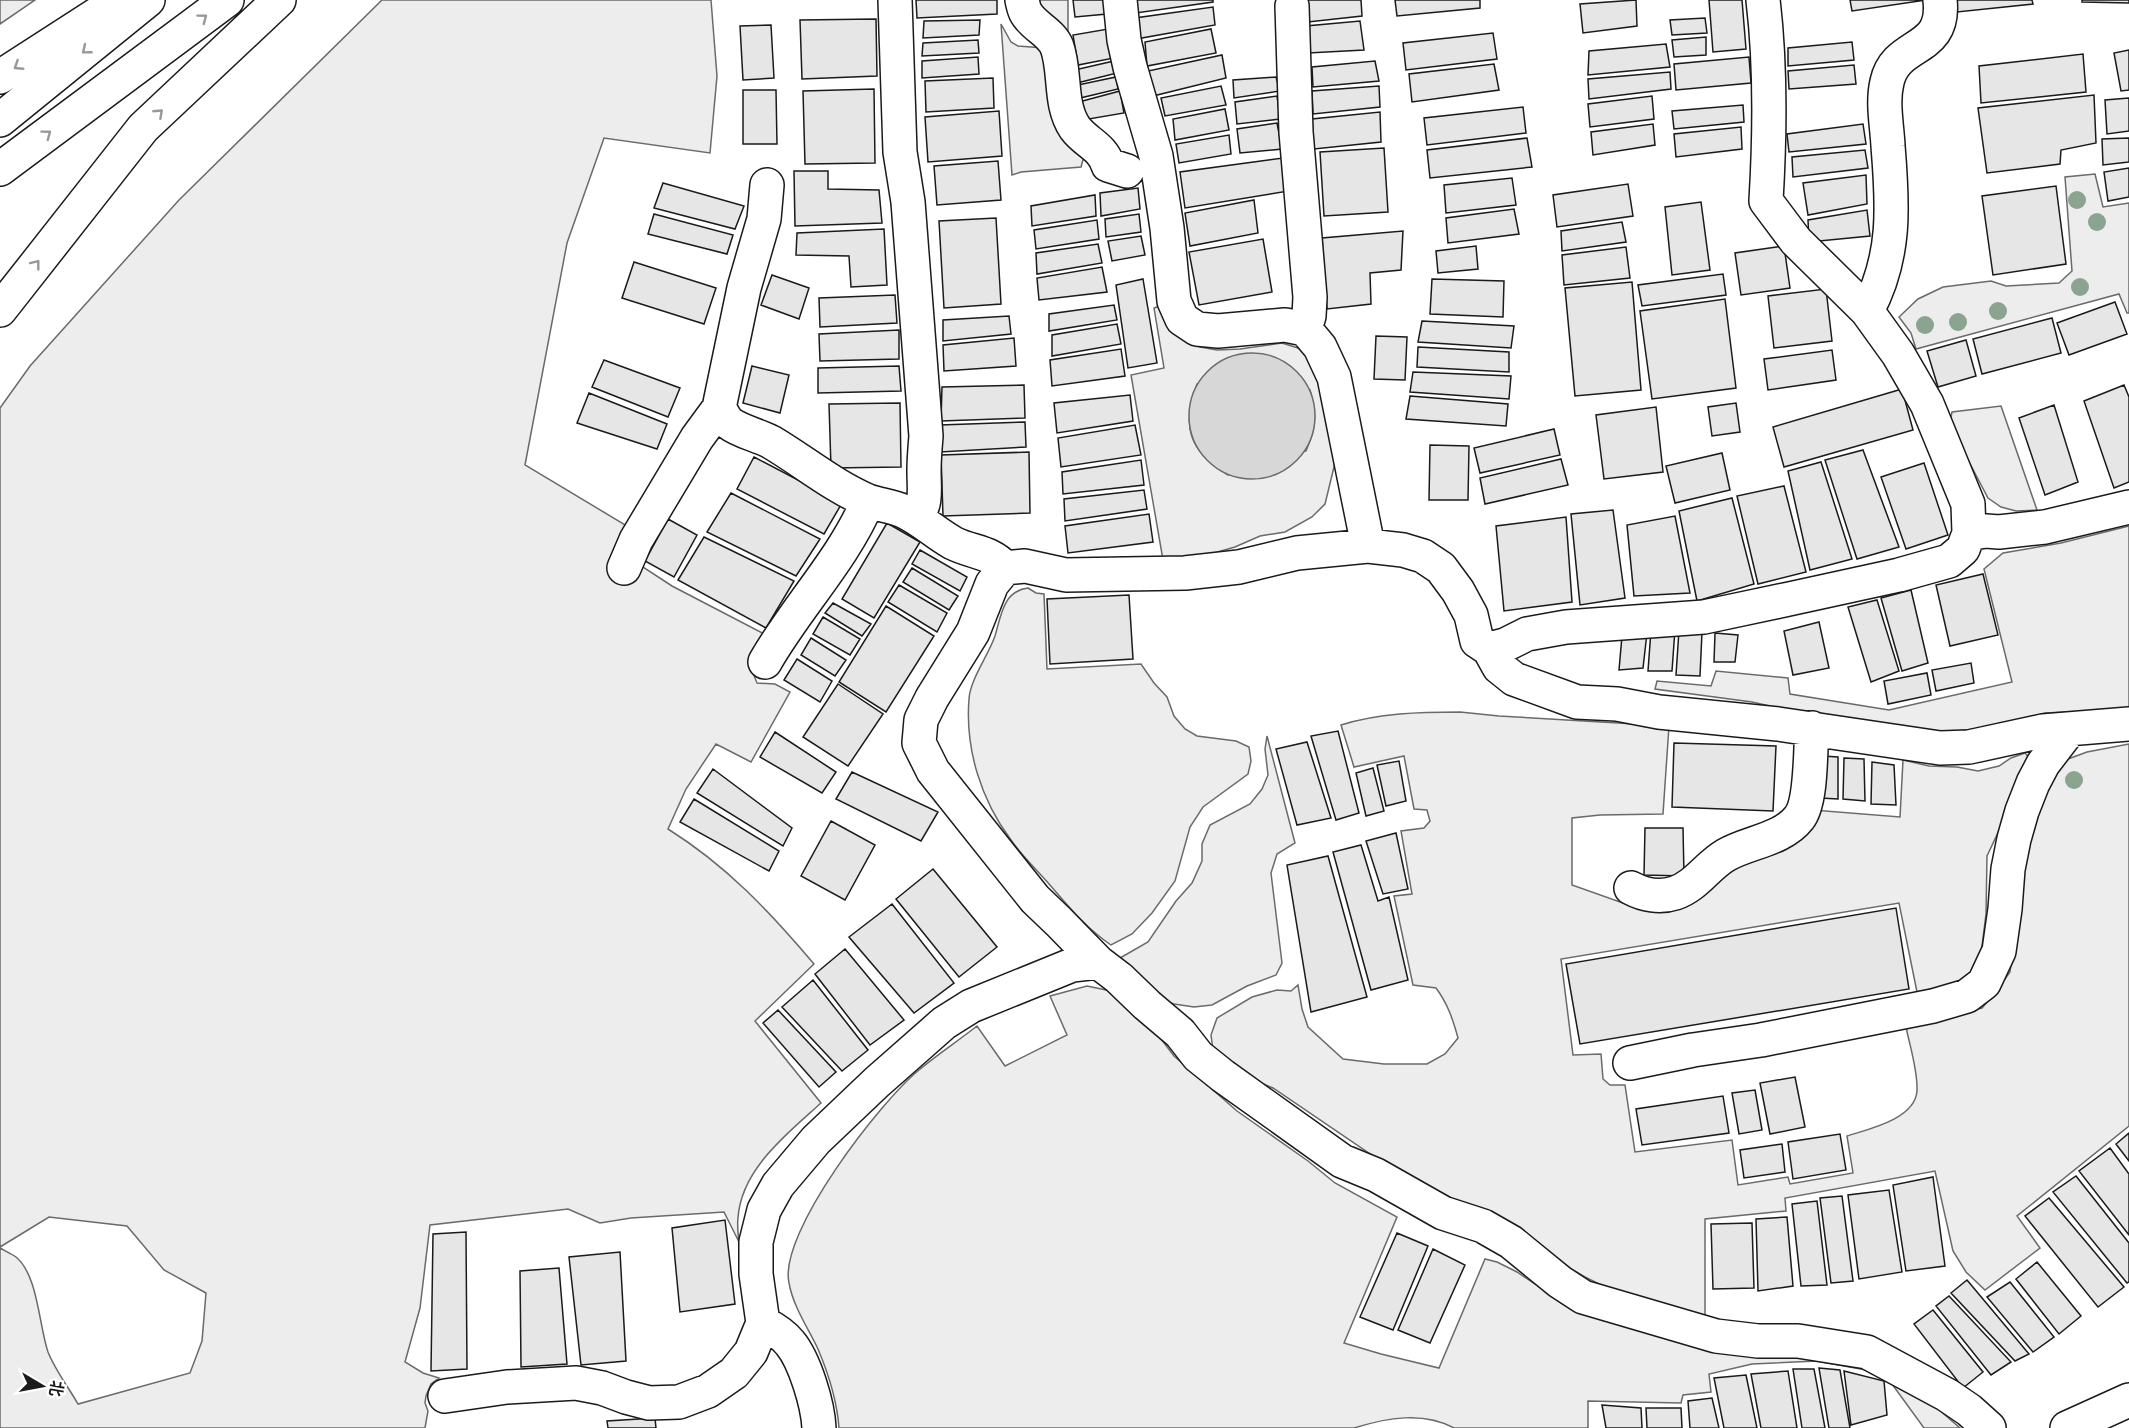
<svg xmlns="http://www.w3.org/2000/svg" width="2129" height="1428" font-family="'Titillium Web','Noto Sans SC',sans-serif">
<style>
.green{fill:#ededed;stroke:#6a6a6a;stroke-width:1.5;fill-rule:evenodd}
.water{fill:#d7d7d7;stroke:#6a6a6a;stroke-width:1.5}
.building{fill:#e6e6e6;stroke:#1a1a1a;stroke-width:1.5}
.lines{fill:none;stroke-linecap:round;stroke-linejoin:round}
.minor-casing{stroke:#1a1a1a;stroke-width:36}
.highway-casing{stroke:#1a1a1a;stroke-width:36}
.minor{stroke:#fff;stroke-width:33}
.highway{stroke:#fff;stroke-width:33}
.tree{fill:#8aa48f}
.oneway{stroke:#989898}
</style>
<rect width="100%" height="100%" fill="#fff"/>
<path class="green" d="M0,0H35L0,24Z
M382,0H711L717,76L710,153L604,138L567,243L525,465L627,526L612,580L622,585L627,583L637,563L672,586L766,635C760,651 748,666 757,683L775,684L790,692L751,762L716,744L686,789L668,829C727,866 769,911 814,964L755,1021L821,1103C788,1133 741,1169 738,1218C737,1226 738,1234 739,1242L724,1212L631,1218L600,1223L568,1209L430,1225L420,1308L405,1362L423,1373L439,1378L431,1384L426,1396L425,1403L428,1411L425,1428H0V1248C5,1251 12,1254 16,1257C38,1275 39,1326 48,1352C55,1370 69,1388 78,1404L190,1373L202,1341L206,1293L164,1270L127,1226L49,1217L0,1247V408L30,366L179,200Z
M1039,0H1068V40L1040,6Z
M1001,24L1011,42L1018,46L1044,48L1084,156L1081,167L1021,172L1012,175Z
M2095,174L2103,207L2129,203V313H2127L2119,294L1916,349L1911,333L1899,317L1918,299L1943,287L1991,281L2006,286L2059,283L2072,271L2065,177Z
M1163,305L1186,341L1200,347L1217,350L1240,349L1282,343L1298,348L1310,358L1320,372L1335,463L1325,504L1312,517L1285,532L1260,536L1235,547L1207,555L1163,560L1131,375L1164,368L1154,308ZM1197,384L1310,390C1317,415 1316,427 1306,451L1228,475C1189,451 1181,427 1197,384Z
M2001,406L2037,510L2016,511L2001,507L1988,498L1957,439L1950,422L1952,412Z
M2129,526V709L2045,713L1987,728L1945,732L1796,712L1752,702L1655,689L1657,681L1711,686L1716,671L1788,678L1790,694L1889,710L2012,682L1984,569L2003,553L2061,543Z
M1028,588L1036,593L1044,594L1047,669L1141,664L1154,683L1167,697L1174,716L1185,729L1197,736L1236,741L1249,747L1251,761L1248,774L1203,807L1190,827L1175,881L1152,913L1132,934L1111,945C1087,929 1069,907 1050,885C1037,870 1022,856 1011,840C981,800 965,749 969,699C970,680 988,656 995,636C1001,616 1003,591 1028,588Z
M1460,712L1499,716L1669,726L1663,814L1600,815L1572,818V885L1634,907L1792,846L1805,834L1813,810L1900,817L1903,760L1929,766L1957,767L1978,771L1999,766L2011,758L2025,753L2032,761L1987,856L1986,914L1980,962L1969,981L1917,992L1899,903L1561,959L1573,1055L1601,1054L1603,1079L1610,1085H1625L1635,1152L1732,1140L1738,1185L1788,1177L1790,1184L1853,1173L1847,1136C1869,1129 1915,1119 1917,1091C1918,1071 1910,1047 1906,1027L1982,1008L1997,990L2010,972L2028,832L2053,770L2068,759L2087,752L2129,744V1126L2017,1216L2040,1248L1985,1290L1966,1272L1953,1251L1935,1171L1785,1198L1786,1211L1705,1219V1318L1609,1289L1585,1277L1445,1196L1391,1168L1273,1088L1251,1079L1214,1058L1211,1035L1217,1018L1252,997L1277,990L1291,991L1298,985L1302,1009L1308,1027L1343,1059L1384,1064H1427L1445,1054L1458,1038C1453,1020 1448,1004 1436,988L1413,985L1394,896L1412,894L1401,831L1424,828L1430,821L1427,810L1414,809L1404,756L1354,767L1341,725C1379,713 1420,712 1460,712Z
M1267,736L1295,843L1277,854L1271,873L1282,963L1276,975L1247,986L1212,1005L1194,1007L1174,1004L1156,998L1120,958L1148,942L1176,901L1192,883L1202,861V844L1210,825L1250,804L1262,789L1268,775L1265,749Z
M1087,986L1111,991L1155,1031L1174,1056L1237,1111L1308,1161L1335,1183L1397,1217L1344,1343L1381,1354L1439,1368L1485,1259L1497,1262L1517,1272L1566,1305L1626,1326L1661,1332L1697,1344L1778,1353L1814,1351L1869,1362L1885,1369L1922,1395L1960,1428H1924L1892,1384L1877,1372L1817,1361L1752,1364L1709,1374L1711,1392L1683,1395L1681,1403L1588,1401V1428H1454C1423,1411 1386,1418 1354,1428H839C837,1400 829,1375 818,1349C808,1328 793,1306 789,1283C778,1233 881,1101 919,1070C938,1054 958,1041 977,1026L1005,1066L1067,1035L1050,996Z"/>
<path class="water" d="M1189 416a63 63 0 1 1 126 0a63 63 0 1 1-126 0Z"/>
<path class="building" d="M916,0H997V14L917,18Z
M1073,0H1105L1107,14L1075,17Z
M1135,0H1213V2L1136,13Z
M1307,0H1361L1362,16L1308,22Z
M1395,0H1480V8L1397,16Z
M1636,0L1637,26L1583,33L1580,4Z
M1709,0H1742L1746,49L1713,52Z
M1850,0H1926L1852,11Z
M1956,0H2032L2033,4L1957,12Z
M2082,0H2129V3L2082,2Z
M1213,7L1215,25L1136,39L1135,18Z
M1705,18L1707,33L1672,35L1670,20Z
M876,19L877,76L802,79L800,20Z
M980,20L979,35L923,38L924,21Z
M1360,21L1364,50L1308,53L1306,26Z
M771,25L774,78L743,80L740,26Z
M1108,29L1114,58L1078,65L1073,35Z
M1211,29L1216,53L1147,66L1145,42Z
M1493,33L1497,59L1406,70L1403,43Z
M1706,37V55L1674,57L1672,40Z
M978,40L979,53L922,56L923,43Z
M1852,42L1854,60L1788,66V48Z
M1666,44L1670,67L1588,75L1589,51Z
M2129,50V90L2121,91L2114,53Z
M2083,54L2086,92L1981,103L1979,66Z
M1222,55L1226,78L1153,96L1148,71Z
M978,57L979,74L922,78V61Z
M1749,57L1751,83L1676,90L1674,64Z
M1114,61L1117,73L1073,84L1070,71Z
M1375,61L1379,81L1313,87L1312,67Z
M1494,64L1499,90L1412,102L1409,74Z
M1854,65L1856,84L1789,89L1788,71Z
M1670,72L1671,89L1589,99L1588,79Z
M1116,77L1118,89L1076,99L1073,86Z
M1276,77L1280,91L1234,98L1233,80Z
M993,78L994,108L926,112L925,81Z
M1221,86L1226,105L1165,116L1161,98Z
M1379,86L1380,107L1313,114L1312,91Z
M874,89L875,163L805,164L803,91Z
M743,90H776L777,144H743Z
M1120,91L1124,113L1083,120L1075,103Z
M2094,95L2096,143L2061,150L2060,164L1987,173L1978,108Z
M1277,96L1280,119L1237,124L1235,102Z
M1652,96L1654,119L1590,127L1588,104Z
M2129,98V131L2107,134L2105,100Z
M1743,105L1744,122L1674,129L1672,111Z
M1523,107L1526,133L1427,145L1424,118Z
M1225,109L1229,130L1175,140L1173,119Z
M999,111L1002,156L928,162L925,117Z
M1380,112L1381,142L1314,149L1312,119Z
M1277,123L1282,149L1240,153L1237,129Z
M1653,124L1655,145L1593,155L1591,132Z
M1863,124L1866,144L1789,152L1787,134Z
M1741,127L1742,149L1676,157L1674,134Z
M1229,135L1231,154L1179,163L1176,144Z
M1527,138L1532,167L1430,178L1427,150Z
M2129,138V162L2103,165L2102,139Z
M1384,148L1388,212L1324,216L1320,152Z
M1865,150L1868,168L1793,177L1792,157Z
M1283,158L1289,191L1185,208L1180,172Z
M998,161L1001,200L937,205L934,166Z
M2129,168V197L2108,201L2104,172Z
M794,171H828V189L879,190L882,223L795,226Z
M1866,175L1867,204L1808,215L1803,183Z
M1512,178L1516,205L1446,213L1444,185Z
M663,183L744,206L735,229L654,208Z
M1628,184L1633,216L1557,227L1553,195Z
M2056,186L2066,264L1993,275L1982,196Z
M1138,188L1140,209L1101,216L1100,193Z
M1095,195L1096,216L1032,226L1031,206Z
M1254,200L1258,233L1190,246L1185,213Z
M1701,202L1710,270L1672,275L1665,207Z
M1514,209L1519,234L1448,243L1446,218Z
M1867,210L1870,236L1809,242L1808,220Z
M654,214L733,235L727,254L648,234Z
M1139,214L1141,232L1106,237L1105,219Z
M996,218L1001,304L944,308L939,221Z
M1097,220L1099,239L1036,249L1034,230Z
M1622,222L1626,242L1562,251L1561,231Z
M884,229L887,285L851,287L849,256L796,255L797,233Z
M1403,231L1401,270L1370,273L1371,304L1327,309L1322,238Z
M1141,236L1145,255L1112,261L1108,241Z
M1263,239L1272,292L1199,305L1189,252Z
M1098,244L1102,263L1037,274L1036,253Z
M1476,246L1478,269L1438,273L1436,251Z
M1784,246L1790,288L1741,295L1735,253Z
M1626,247L1630,278L1564,285L1562,255Z
M634,262L716,288L704,324L622,298Z
M1102,267L1107,292L1039,300L1037,278Z
M1723,274L1726,295L1642,306L1638,285Z
M772,275L809,288L799,319L761,305Z
M1143,279L1157,363L1128,368L1116,285Z
M1432,279L1504,281L1503,317L1430,314Z
M1632,282L1641,390L1575,396L1565,288Z
M1826,289L1832,341L1774,348L1768,296Z
M895,295L897,323L820,327L819,298Z
M1725,299L1736,388L1652,399L1640,311Z
M2115,302L2127,334L2069,355L2057,323Z
M1114,305L1117,320L1049,331V314Z
M1009,316L1011,334L943,341V320Z
M2052,318L2061,353L1982,374L1973,339Z
M1422,321L1514,326L1511,348L1418,342Z
M1117,324L1121,344L1052,356V335Z
M899,330V359L820,361L819,334Z
M1376,336L1407,337L1405,380L1374,379Z
M1014,338L1016,366L944,371L943,345Z
M1966,340L1976,376L1938,387L1927,351Z
M1418,347L1509,352V372L1417,367Z
M1121,349L1125,376L1052,386L1050,360Z
M1832,350L1836,380L1768,390L1764,359Z
M604,360L680,388L668,417L592,387Z
M752,366L789,375L780,413L743,403Z
M899,366L901,391L818,393V368Z
M1413,372L1511,376L1509,399L1410,392Z
M1024,385L1025,418L941,421L942,387Z
M2124,385L2129,397V482L2114,488L2084,401Z
M1902,389L1913,430L1784,467L1773,427Z
M589,393L667,424L657,449L577,423Z
M1130,395L1133,421L1057,433L1054,403Z
M1410,396L1508,404L1506,426L1406,419Z
M900,403L901,467L831,468L829,404Z
M1736,403L1740,432L1712,436L1708,407Z
M2054,405L2078,482L2045,495L2019,418Z
M1656,407L1663,472L1604,479L1596,415Z
M1025,422L1026,447L940,452V425Z
M1135,425L1141,455L1061,467L1058,438Z
M1554,429L1560,455L1480,473L1474,448Z
M1430,445L1469,446L1468,500H1429Z
M1863,450L1899,547L1857,559L1825,460Z
M1029,452L1030,513L943,516L941,455Z
M1722,453L1730,490L1675,503L1666,466Z
M754,457L842,503L824,534L737,489Z
M1561,459L1568,485L1485,504L1480,478Z
M1141,460L1144,485L1063,494L1062,472Z
M1821,462L1852,559L1810,570L1788,471Z
M1924,463L1948,535L1906,549L1881,477Z
M1784,486L1806,572L1758,584L1737,496Z
M1144,490L1147,509L1065,521L1064,499Z
M731,493L820,539L796,576L707,532Z
M1732,498L1754,584L1697,601L1679,511Z
M1613,510L1625,598L1580,605L1571,514Z
M1149,514L1153,542L1068,553L1065,526Z
M1675,516L1690,593L1634,596L1627,525Z
M1566,517L1572,602L1504,611L1496,526Z
M668,519L697,535L674,577L645,561Z
M887,523L920,542L874,618L842,599Z
M704,537L794,581L766,628L678,580Z
M920,550L967,577L960,591L912,564Z
M912,568L958,596L949,610L903,582Z
M1983,574L1998,635L1950,646L1936,585Z
M899,585L947,613L937,632L888,602Z
M1911,590L1928,663L1902,671L1881,598Z
M1129,595L1133,659L1050,664L1047,599Z
M1877,600L1899,671L1871,682L1848,607Z
M833,603L871,624L862,636L825,613Z
M886,606L934,636L886,712L839,682Z
M823,617L860,639L850,655L813,634Z
M1819,622L1829,668L1793,675L1784,631Z
M1675,629L1672,671H1648L1651,630Z
M1679,630L1702,632L1700,676L1676,675Z
M1647,633L1643,668L1619,670L1622,636Z
M1715,633L1738,635L1735,662H1714Z
M811,638L846,660L835,676L801,655Z
M797,659L832,681L820,702L784,680Z
M1971,663L1974,683L1936,691L1932,670Z
M1927,673L1931,695L1888,704L1884,681Z
M838,684L883,714L848,766L803,737Z
M1338,731L1359,813L1336,820L1311,736Z
M775,732L836,772L822,793L760,757Z
M1307,742L1331,818L1297,825L1276,749Z
M1674,743L1776,746L1773,811L1672,807Z
M1823,756L1838,757V799L1820,798Z
M1844,758L1864,759L1865,801L1843,799Z
M1399,761L1406,801L1386,806L1377,765Z
M1872,762L1894,765L1896,805L1871,804Z
M1373,768L1384,811L1366,816L1356,773Z
M713,769L792,828L783,846L697,793Z
M852,772L938,812L921,841L836,799Z
M694,799L779,851L769,871L680,822Z
M831,821L875,845L845,900L801,876Z
M1645,828H1683L1684,876L1644,875Z
M1396,833L1408,889L1383,894L1366,841Z
M1361,845L1378,901L1389,897L1408,980L1371,990L1333,852Z
M1328,856L1367,997L1311,1012L1287,865Z
M933,869L997,947L959,977L896,899Z
M892,904L954,983L914,1013L849,937Z
M1896,908L1909,989L1580,1044L1566,964Z
M845,949L904,1020L870,1045L815,974Z
M813,980L868,1050L842,1071L782,1007Z
M778,1010L836,1072L819,1087L763,1023Z
M1795,1077L1805,1127L1770,1134L1760,1083Z
M1755,1090L1762,1130L1739,1134L1732,1093Z
M1723,1096L1729,1133L1642,1145L1636,1109Z
M2129,1133V1161L2116,1144Z
M1840,1134L1846,1170L1793,1179L1788,1142Z
M1782,1144L1785,1172L1744,1178L1740,1150Z
M2110,1148L2129,1174V1235L2079,1171Z
M2076,1176L2129,1243V1282L2127,1283L2053,1192Z
M1933,1177L1945,1266L1906,1271L1893,1185Z
M1889,1190L1902,1272L1859,1279L1848,1195Z
M1842,1196L1853,1281L1831,1283L1820,1198Z
M2049,1198L2124,1287L2098,1307L2025,1216Z
M1817,1201L1827,1285L1801,1286L1792,1204Z
M1787,1217L1793,1286L1758,1291L1756,1219Z
M725,1220L735,1304L680,1312L672,1228Z
M1752,1223L1754,1288L1713,1289L1711,1224Z
M466,1232L467,1369L431,1371L433,1234Z
M1397,1233L1428,1246L1393,1330L1360,1317Z
M1433,1249L1465,1265L1430,1343L1398,1330Z
M620,1252L626,1361L581,1365L569,1257Z
M2037,1262L2081,1316L2059,1334L2016,1279Z
M559,1268L567,1364L521,1367L520,1271Z
M1967,1280L2029,1354L2015,1361L1951,1293Z
M2010,1282L2054,1337L2033,1352L1987,1297Z
M1949,1296L2011,1362L1991,1375L1936,1306Z
M1933,1310L1983,1372L1963,1388L1914,1324Z
M1819,1368L1840,1370L1850,1428H1829Z
M1793,1369H1814L1825,1428H1802Z
M1788,1371L1797,1428H1761L1751,1374Z
M1844,1371L1884,1381L1887,1415L1851,1425Z
M1746,1375L1757,1428H1724L1714,1378Z
M1712,1398L1719,1428H1690L1688,1401Z
M1602,1405L1641,1408L1642,1428H1606Z
M1646,1408H1681L1682,1428H1647Z
M655,1418L656,1428H608L607,1421Z"/>
<g class="lines">
<g class="minor-casing">
<path id="minor" d="M895,0L900,152L908,202L926,436C925,448 924,459 924,471C924,489 927,502 917,518
M1022,0C1023,4 1024,10 1026,13C1034,27 1051,32 1057,47C1066,72 1059,105 1075,128C1086,143 1102,146 1108,165L1127,171
M1120,0L1124,40L1130,67L1156,156L1167,228L1174,301L1182,319L1197,329L1218,331L1285,325L1305,329L1320,347L1334,377L1368,546
M1763,0C1771,66 1770,134 1766,201L1796,241L1867,311L1898,354L1927,404L1968,504L1969,533L1963,549L1949,561L1899,575L1789,599L1704,617L1566,627L1527,634L1505,645L1489,649L1477,641L1471,615L1458,591L1441,568L1423,556L1403,550L1368,546L1297,553L1239,567L1185,573L1066,575L1025,566L1005,568L992,584L973,632L932,698L921,720L919,743L933,771L1035,899L1059,922L1098,962L1119,978L1147,1005L1180,1033L1198,1056L1223,1076L1342,1161L1376,1175L1443,1213L1483,1226L1511,1242L1560,1282L1583,1297L1716,1336L1758,1341H1798L1867,1352L1947,1395L1969,1410L1989,1428
M1292,6L1296,132L1310,297L1309,316L1305,329
M767,185L764,219L744,288L719,408C722,412 725,419 729,423C741,432 758,435 771,442C803,461 833,486 868,501C879,505 892,506 903,511C921,519 935,533 953,543C973,553 990,551 1005,568
M1867,311C1896,257 1893,206 1888,146C1887,125 1882,103 1887,82C1896,40 1946,54 1940,0
M1969,533L1986,531L1999,532L2045,527L2129,507
M624,568L636,540L697,438L719,408
M1489,649L1499,667L1514,679L1577,702L1617,704L1659,712L1778,724L1940,748L1969,747L2043,731L2129,724
M765,662C797,606 843,560 868,501
M1631,888C1644,895 1660,898 1675,893C1696,886 1707,866 1726,855C1748,842 1782,840 1799,818C1812,802 1810,750 1812,728
M1630,1063L1693,1050L1761,1040L1933,1006L1967,996L1984,983L1999,951L2005,909L2008,869L2014,839L2022,811L2033,783L2043,764L2069,730
M763,1323C773,1328 783,1334 790,1343C805,1361 818,1405 819,1428
M445,1396L507,1387L576,1383L602,1388L626,1397L649,1403L679,1402L708,1391L734,1373L751,1352L763,1323L756,1274V1242L764,1210L778,1185L816,1140L877,1082L944,1023L971,1006L1072,965L1098,962"/>
</g>
<g class="highway-casing">
<path id="highway" d="M0,77L113,4
M0,120L148,0
M0,169L227,0
M0,310L143,128L279,0
M2067,1428L2129,1400"/>
</g>
<use href="#minor" class="minor"/>
<use href="#highway" class="highway"/>
</g>
<g class="tree">
<circle cx="2077" cy="200" r="9"/>
<circle cx="2097" cy="222" r="9"/>
<circle cx="2080" cy="287" r="9"/>
<circle cx="1998" cy="311" r="9"/>
<circle cx="1958" cy="322" r="9"/>
<circle cx="1925" cy="325" r="9"/>
<circle cx="2074" cy="780" r="9"/>
</g>
<defs><path id="oneway-chevron" d="M-2-3.5L2.5 0L-2 3.5" fill="none" stroke-width="1.6" stroke-linecap="round" stroke-linejoin="round" transform="scale(1.5)"/></defs>
<g class="oneway">
<use href="#oneway-chevron" transform="translate(203 18) rotate(-37)"/>
<use href="#oneway-chevron" transform="translate(86 50) rotate(141)"/>
<use href="#oneway-chevron" transform="translate(18 66) rotate(147)"/>
<use href="#oneway-chevron" transform="translate(159 113) rotate(-43)"/>
<use href="#oneway-chevron" transform="translate(47 134) rotate(-37)"/>
<use href="#oneway-chevron" transform="translate(36 264) rotate(-52)"/>
</g>
<g transform="translate(42 1386) rotate(100)" stroke="#ffffff" stroke-width="4.5" paint-order="stroke">
<path d="M0-4.5L10 22L0 15L-10 22Z" fill="#1a1a1a"/>
<text y="-9" font-size="16" font-weight="bold" text-anchor="middle" fill="#1a1a1a">北</text>
</g>
</svg>
